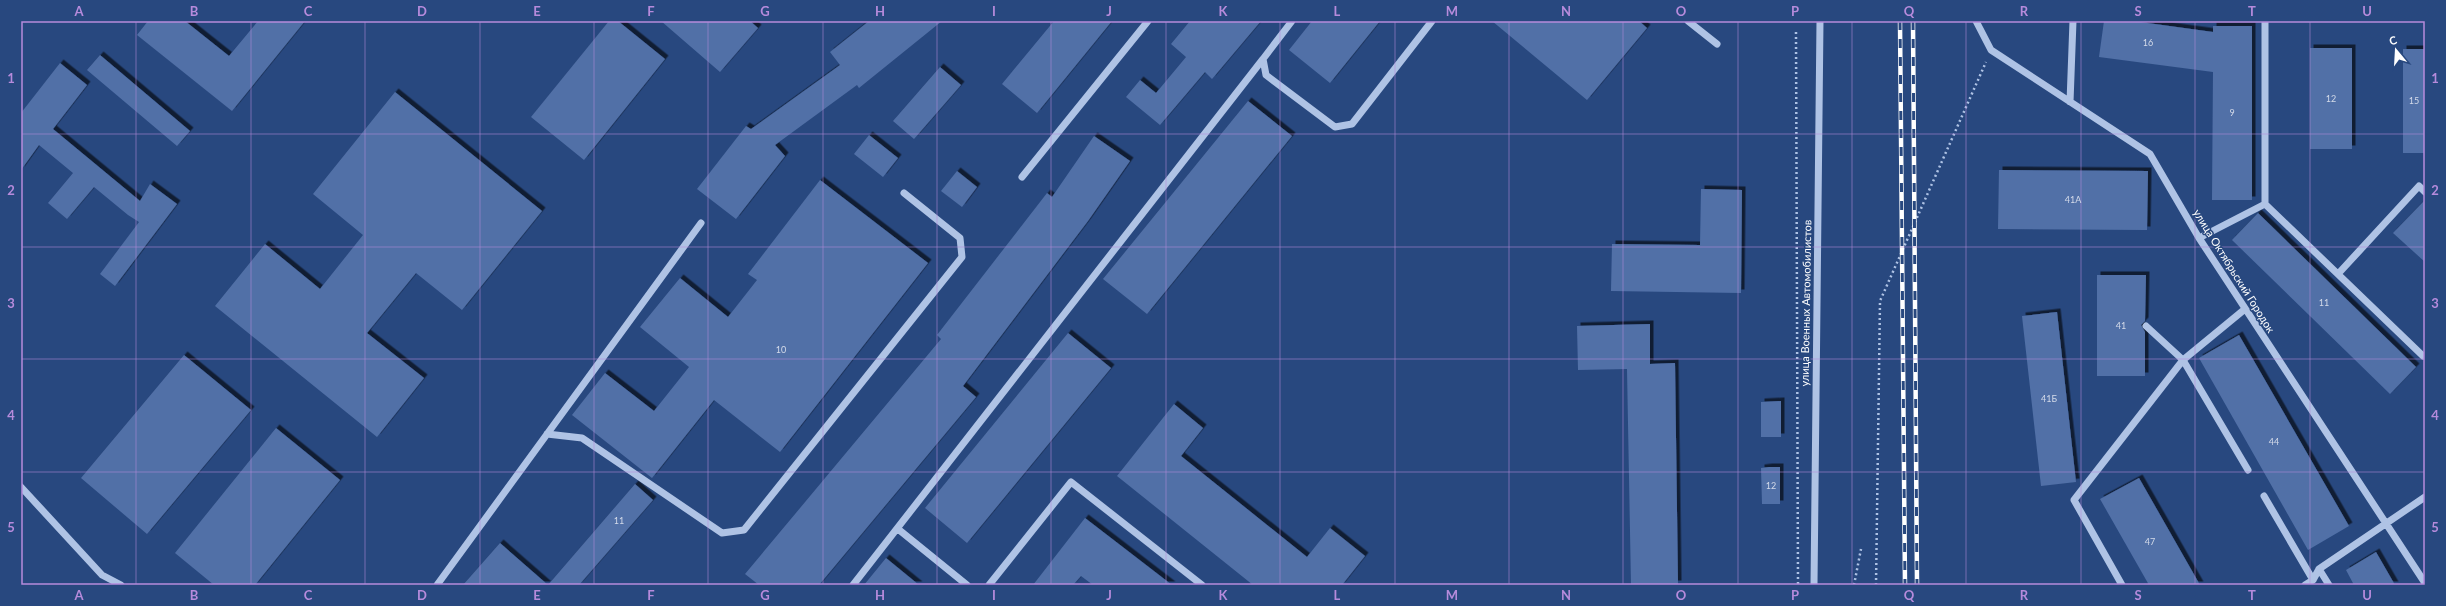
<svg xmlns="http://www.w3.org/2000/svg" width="2446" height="606" font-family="Lato,sans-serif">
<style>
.building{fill:#5170a7;filter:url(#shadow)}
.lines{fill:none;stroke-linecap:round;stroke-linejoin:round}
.path{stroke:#afc3e5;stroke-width:2.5;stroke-dasharray:2 3;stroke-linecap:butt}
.minor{stroke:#afc3e5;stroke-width:7}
.rail-casing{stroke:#fff;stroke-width:4.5}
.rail{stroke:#28487f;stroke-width:3;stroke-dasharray:9;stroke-linecap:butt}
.grid{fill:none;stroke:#b68bdc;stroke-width:1;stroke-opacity:0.55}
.labels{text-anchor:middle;stroke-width:3;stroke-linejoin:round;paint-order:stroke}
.number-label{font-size:9px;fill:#d4dbe9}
.street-label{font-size:11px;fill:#fff;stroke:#28487f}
.neatline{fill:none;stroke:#b68bdc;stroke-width:1.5}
.grid-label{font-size:13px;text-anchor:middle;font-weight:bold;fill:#b68bdc}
</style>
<defs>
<filter id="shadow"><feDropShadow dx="3.5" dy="-3.5" stdDeviation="0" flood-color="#0009"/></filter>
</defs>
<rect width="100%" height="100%" fill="#28487f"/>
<path class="building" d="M148,21H185L229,56L258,21H305L232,111L137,35Z
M609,21H618L665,59L584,160L531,117Z
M661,21H750L758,28L720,72Z
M869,21H942L859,88L857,85L775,145L785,156L736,219L697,189L746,126L751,129L840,65L830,52Z
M1054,21H1112L1037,113L1002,84Z
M1190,21H1261L1212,79L1205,72L1160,125L1126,97L1140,80L1156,93L1186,57L1171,44Z
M1312,21H1380L1330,83L1289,50Z
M1492,21H1639L1647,28L1587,100Z
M2104,21H2133L2213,32V26H2252V200H2212L2213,72L2099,57Z
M2310,48H2352V149H2310Z
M2403,49H2425V153H2403Z
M100,55L190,131L177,146L87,70Z
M60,63L87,85L53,129L140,201L150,184L177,204L115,286L100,274L139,222L128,215L94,187L67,219L48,203L73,173L39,145L21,170V113Z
M940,67L961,85L914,139L893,121Z
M395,92L542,211L462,310L416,273L367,333L424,378L377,437L215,306L265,244L320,289L363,235L313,194Z
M1248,101L1292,136L1147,314L1103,279Z
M869,135L898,158L883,177L854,154Z
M1094,136L1130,161L1088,221L963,386L976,397L819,585H759L745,574L941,339L937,335L1047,193L1052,197Z
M1999,170L2148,171L2147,230L1998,229Z
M957,171L977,187L962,207L941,191Z
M820,180L928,263L780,452L714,400L652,478L572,415L605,373L654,411L689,367L640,327L680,278L728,317L757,280L748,274Z
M1701,189L1742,190L1741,293L1611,291L1612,244L1700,245Z
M2425,200V262L2393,233Z
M2258,213L2416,367L2390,394L2232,240Z
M2097,275H2146L2145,321L2141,325L2145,332V376H2097Z
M2057,312L2076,482L2041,486L2022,316Z
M1650,324V364L1675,363L1678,584L1631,585L1627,369L1578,370L1577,326Z
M1068,333L1111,368L967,543L925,508Z
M2239,335L2349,526L2308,550L2199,358Z
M184,355L251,410L147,534L81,478Z
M1781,401V437H1761V402Z
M1174,404L1203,428L1181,456L1307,557L1330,528L1365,556L1342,585H1253L1117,476Z
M276,428L340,480L255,585H214L175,553Z
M1769,467H1780V504H1762L1761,468Z
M2139,478L2200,585H2149L2100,499Z
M635,484L653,500L579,585H463L500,543L548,585Z
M1085,518L1172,585H1093L1081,576L1073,585H1033Z
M2376,552L2395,585H2354L2346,570Z
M886,558L919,585H864Z"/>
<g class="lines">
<path class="path" d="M1796,32L1798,585
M1854,585L1861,549
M1876,585L1880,301L1986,62"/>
<path class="minor" d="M1292,21L1263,59L1266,75L1335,127L1352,124L1432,21
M1688,21L1717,44
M1976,21L1991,50L2150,154L2199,238L2425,583
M2070,102L2073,21
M1022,177L1148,21
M2265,204V21
M2199,238L2265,204L2423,356
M2338,274L2419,186L2425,192
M2146,326L2183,360L2248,470
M547,434L582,438L722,533L744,530L962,257L960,238L904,193
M21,487L102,575L121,585
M2264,496L2313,580
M898,529L967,585
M2319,569L2329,585
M437,585L701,223
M853,585L1263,59
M989,585L1071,482L1202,585
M1814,585L1820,21
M2122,585L2074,500L2183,360L2245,309
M2305,585L2313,580L2319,569L2425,497"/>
<g class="rail-casing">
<path id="rail" d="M1900,21L1905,585
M1913,21L1917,585"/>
</g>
<use href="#rail" class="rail"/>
</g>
<path class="grid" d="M136,21V585M251,21V585M365,21V585M480,21V585M594,21V585M708,21V585M823,21V585M937,21V585M1051,21V585M1166,21V585M1280,21V585M1395,21V585M1509,21V585M1623,21V585M1738,21V585M1852,21V585M1966,21V585M2081,21V585M2195,21V585M2310,21V585M21,134H2425M21,247H2425M21,359H2425M21,472H2425"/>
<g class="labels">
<g class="number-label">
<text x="2148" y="46">16</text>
<text x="2331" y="102">12</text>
<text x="2414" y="104">15</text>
<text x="2232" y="116">9</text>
<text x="2073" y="203">41А</text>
<text x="2324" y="306">11</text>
<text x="2121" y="329">41</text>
<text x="781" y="353">10</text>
<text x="2049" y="402">41Б</text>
<text x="2274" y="445">44</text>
<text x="1771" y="489">12</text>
<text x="619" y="524">11</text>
<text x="2150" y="545">47</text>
</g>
<g class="street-label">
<text transform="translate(2234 271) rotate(58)" y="4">улица Октябрьский Городок</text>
<text transform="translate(1806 303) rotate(-89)" y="4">улица Военных Автомобилистов</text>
</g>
</g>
<rect width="2446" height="606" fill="none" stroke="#28487f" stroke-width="44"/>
<g transform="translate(2396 50) rotate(342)" stroke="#28487f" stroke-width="3" paint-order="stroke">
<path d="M0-3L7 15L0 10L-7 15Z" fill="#ffffff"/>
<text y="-6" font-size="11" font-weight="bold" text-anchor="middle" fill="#ffffff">С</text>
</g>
<rect x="22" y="22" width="2402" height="562" class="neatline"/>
<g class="grid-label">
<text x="79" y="16">A</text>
<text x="194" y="16">B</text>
<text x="308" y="16">C</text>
<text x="422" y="16">D</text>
<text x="537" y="16">E</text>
<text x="651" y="16">F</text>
<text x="765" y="16">G</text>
<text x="880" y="16">H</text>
<text x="994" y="16">I</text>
<text x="1109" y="16">J</text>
<text x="1223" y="16">K</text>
<text x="1337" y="16">L</text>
<text x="1452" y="16">M</text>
<text x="1566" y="16">N</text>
<text x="1681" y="16">O</text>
<text x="1795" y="16">P</text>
<text x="1909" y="16">Q</text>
<text x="2024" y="16">R</text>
<text x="2138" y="16">S</text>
<text x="2252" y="16">T</text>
<text x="2367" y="16">U</text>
<text x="11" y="83">1</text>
<text x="2435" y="83">1</text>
<text x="11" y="195">2</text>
<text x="2435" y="195">2</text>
<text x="11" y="308">3</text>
<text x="2435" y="308">3</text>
<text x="11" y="420">4</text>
<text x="2435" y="420">4</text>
<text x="11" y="532">5</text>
<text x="2435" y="532">5</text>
<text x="79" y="600">A</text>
<text x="194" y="600">B</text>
<text x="308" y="600">C</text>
<text x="422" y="600">D</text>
<text x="537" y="600">E</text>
<text x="651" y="600">F</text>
<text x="765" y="600">G</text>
<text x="880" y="600">H</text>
<text x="994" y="600">I</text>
<text x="1109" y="600">J</text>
<text x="1223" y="600">K</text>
<text x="1337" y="600">L</text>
<text x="1452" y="600">M</text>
<text x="1566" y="600">N</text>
<text x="1681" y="600">O</text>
<text x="1795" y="600">P</text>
<text x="1909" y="600">Q</text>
<text x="2024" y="600">R</text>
<text x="2138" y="600">S</text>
<text x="2252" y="600">T</text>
<text x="2367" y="600">U</text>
</g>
</svg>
